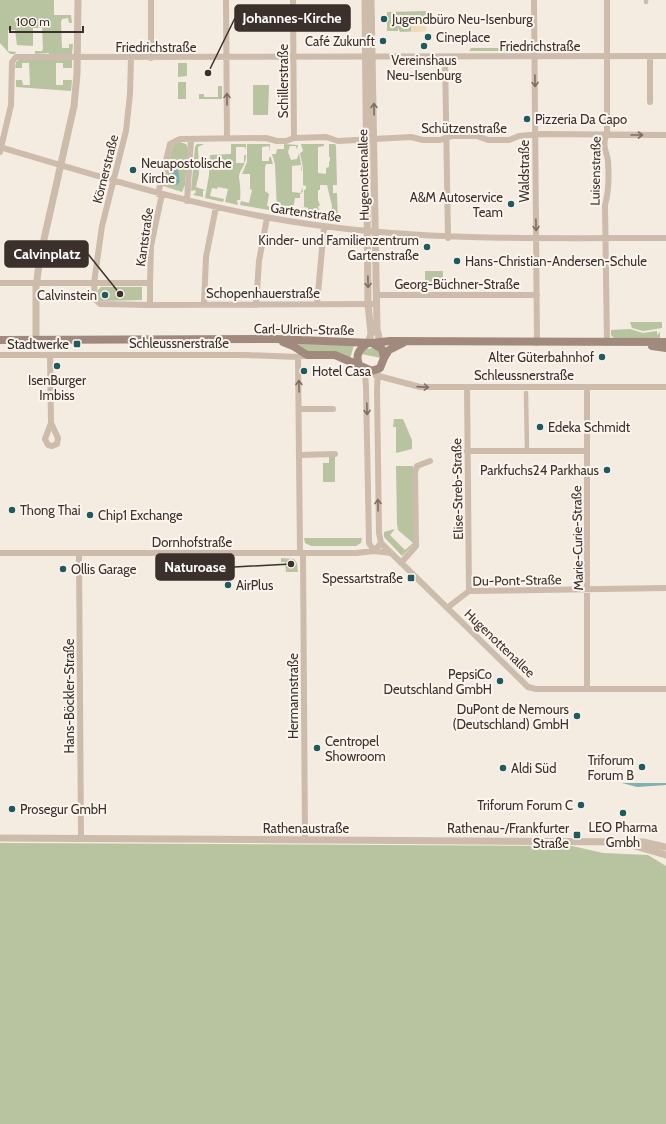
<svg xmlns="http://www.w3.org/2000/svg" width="666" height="1124" font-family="Cabin,sans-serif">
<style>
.green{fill:#b8c4a0}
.sand{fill:#efdcb8}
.water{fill:#7fb0b2}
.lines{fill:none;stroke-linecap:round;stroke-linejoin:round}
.pedestrian{stroke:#cdbbac;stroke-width:4.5}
.minor{stroke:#cdbbac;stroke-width:6}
.tertiary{stroke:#cdbbac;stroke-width:7}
.secondary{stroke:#a18a7d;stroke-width:8}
.oneway{stroke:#7d6f65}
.poi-dot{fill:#1f5a5e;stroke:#fbf5ee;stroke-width:1.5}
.labels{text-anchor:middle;stroke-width:4;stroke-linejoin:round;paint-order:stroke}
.poi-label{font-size:13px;fill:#3b302b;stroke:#fbf5ee;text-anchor:start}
.street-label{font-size:13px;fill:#3b302b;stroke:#fbf5ee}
.leader{fill:none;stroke:#3b302b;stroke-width:1.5}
.callout-dot{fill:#3b302b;stroke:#fbf5ee;stroke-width:1.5}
.callout{fill:#3b302b;stroke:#3b302b;stroke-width:1.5}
.callout-label{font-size:14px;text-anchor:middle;font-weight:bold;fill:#fff}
</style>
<rect width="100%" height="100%" fill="#f4ebe1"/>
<path class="green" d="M0,0H54V15H71L72,23H69L68,18L62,19L61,22L62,48H69V44H73L72,54H49V53L35,54V51H42L43,49L42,28H33V46L17,45L15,30H8V51L16,52L15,54H10L0,43Z
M426,11V31L400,32L398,28V31H387V12Z
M471,48H524L522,51H469Z
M19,60H72V68H63V63H56V85H63V80H72L71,91L16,87V80H22L23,85H30L29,63H22V68H15L16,62Z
M178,63H187V76L178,77Z
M178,82H186V99H178Z
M253,85H269L268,115H253Z
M218,86H222V99H199V94H204V97H218Z
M180,142L186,144L188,148L185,185L182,192L163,186L172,148L174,144Z
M197,144H204L198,147L199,174L196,187L205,190L203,191V197L193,195L196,192L195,190L191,191L195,147Z
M231,144H246V150L245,147H236V163H244V155H246C246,166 239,170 239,177C240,185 241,192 240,200H237L238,205L225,202L228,189L218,187L217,189L212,188L210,196L224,199L223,202L205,198L209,175L210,155L231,154Z
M247,144H270V152L269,146L262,147V161H269V157H271L274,168L273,164H266L265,167V191L269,194L267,206L274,208L276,203L275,211L240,205L241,201L249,203L252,190L250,189V174H242L247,162Z
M284,144L298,145L297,150L296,146H290L288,152L291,160L297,159L299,153L302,170L301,171V165L292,166V192L301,193L302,187L303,192L300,194V198H295L293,210L301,212L303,206V216L277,212L275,164L272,154H276L277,149H284Z
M301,144H324V146L318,147V173L326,174V168L329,167V162L330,161V157H329V144H335L336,146L337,185H333V193H337L338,221L322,218V214H331L332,206L327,185H320V190H318V200L320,206H318L319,210L320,212H317V215H321L320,218L304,216V212H308V208L304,207V190L306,189V186L303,185V168L300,153L303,151Z
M425,271H443V281L425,282Z
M101,287H142V300L101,301L98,298V290Z
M630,322H662V328L643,331L632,328Z
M630,329L643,333L657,331V335L660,332V338L615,339L611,335V330Z
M296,343L354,345L350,359L306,352Z
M373,348L378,350L381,358L361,354L366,349Z
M394,419H403L412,440V449L396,453V427H393Z
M329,456H335V482H323V463H329Z
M396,466H413V545L402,556L384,537V532L395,529L390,535L405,550L413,543L398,530L397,524Z
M304,538H362L361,543L356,546H311L305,543Z
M281,558L294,559L297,563L298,572H286L285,562H281Z
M0,843L572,846L603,853L648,855L666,866V1124H0Z"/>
<path class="sand" d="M418,21L426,23V31L411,32V25H416Z"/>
<path class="water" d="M175,169H178L180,182L177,185L171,183L169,180Z
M622,783H666V785L637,787Z"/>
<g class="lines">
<path class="pedestrian" d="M646,0V2
M526,393L527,451"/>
<path class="minor" d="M151,0V58
M226,0L227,138
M293,0L294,138
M534,0L537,343
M607,0V134C601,146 607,152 608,161C609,175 609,191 605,205L607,343
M445,57L448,238
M650,102V57
M0,147C107,179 212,212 323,226C437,241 551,238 666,238
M0,152L11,105L12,62L16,57L666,56
M158,194L170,144L180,139L266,138L277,141H286L294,138L326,137L338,141L411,137L423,140H440L452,136H477L488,140H509L519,136L541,134L666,135
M187,201L191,139
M0,283H94L102,226L126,131L130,94L131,58
M94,283H150V305L100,304L95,299Z
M150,283L151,246L162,194
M377,295H537
M204,304L206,257L216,207
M317,304L324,227
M150,305L377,304
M256,305L259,261L267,218
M0,355H246L298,357L307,355
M50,355L51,423L45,439L48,445L52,446L57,444L58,438L51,423
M298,357L300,553
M362,367L365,373L366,387L369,543L374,551L391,553
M378,369L377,390L379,533L381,543L528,687L536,689H666
M375,375L420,387H666
M467,387L469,591
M587,387V689
M299,409H333
M467,451H587
M300,455L335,454
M0,553H356L374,551L381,543
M79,553L81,839
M303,553L305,840
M401,563L416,546L415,472L417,466L430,461
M447,608L469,591L666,588"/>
<path class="tertiary" d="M365,0L368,304L371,334L368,343
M371,0L377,329L381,347
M36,340V287L40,257L74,106L77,74L78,0
M0,838L643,842L666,847
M631,845L666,855"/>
<path class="secondary" d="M0,340L276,339L372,343L390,341L666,342
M283,342L293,346L307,355H335L372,371L380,368L384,358L382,349L372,343
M652,346L666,348
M384,358L389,350L403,343
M359,365C355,355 359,349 368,343"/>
</g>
<defs><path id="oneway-shaft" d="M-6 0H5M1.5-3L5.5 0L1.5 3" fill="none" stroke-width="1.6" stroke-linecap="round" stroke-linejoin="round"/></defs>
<g class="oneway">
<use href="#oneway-shaft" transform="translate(535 81) rotate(89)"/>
<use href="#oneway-shaft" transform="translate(227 99) rotate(-90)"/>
<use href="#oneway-shaft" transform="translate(374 109) rotate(-91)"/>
<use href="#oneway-shaft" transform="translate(637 135)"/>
<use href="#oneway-shaft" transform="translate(536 225) rotate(89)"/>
<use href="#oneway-shaft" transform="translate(368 282) rotate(89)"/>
<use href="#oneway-shaft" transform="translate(299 386) rotate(-91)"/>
<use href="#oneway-shaft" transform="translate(423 387) rotate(4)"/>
<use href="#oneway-shaft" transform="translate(367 409) rotate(89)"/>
<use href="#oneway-shaft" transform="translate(378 505) rotate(-91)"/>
</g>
<g class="poi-dot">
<circle cx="384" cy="19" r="4"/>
<circle cx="428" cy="37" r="4"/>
<circle cx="383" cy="41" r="4"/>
<circle cx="424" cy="46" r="4"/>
<circle cx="527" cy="119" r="4"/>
<circle cx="133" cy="170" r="4"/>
<circle cx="511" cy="204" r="4"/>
<circle cx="427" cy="247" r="4"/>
<circle cx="457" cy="261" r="4"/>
<circle cx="105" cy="295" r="4"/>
<rect x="73" y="340" width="8" height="8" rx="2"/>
<circle cx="602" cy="357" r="4"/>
<circle cx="57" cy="366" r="4"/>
<circle cx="304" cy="371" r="4"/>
<circle cx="540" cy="427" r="4"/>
<circle cx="607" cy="470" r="4"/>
<circle cx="12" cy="510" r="4"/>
<circle cx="90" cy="515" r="4"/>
<circle cx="63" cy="569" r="4"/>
<rect x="407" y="574" width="8" height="8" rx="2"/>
<circle cx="228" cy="585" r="4"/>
<circle cx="500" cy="681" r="4"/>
<circle cx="577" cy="716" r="4"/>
<circle cx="317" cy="748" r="4"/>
<circle cx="642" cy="767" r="4"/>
<circle cx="503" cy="768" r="4"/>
<circle cx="581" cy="805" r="4"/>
<circle cx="12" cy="809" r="4"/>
<circle cx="623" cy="813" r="4"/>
<rect x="573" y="831" width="8" height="8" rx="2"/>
</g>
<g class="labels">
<g class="poi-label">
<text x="392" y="24">Jugendbüro Neu-Isenburg</text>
<text x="436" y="42">Cineplace</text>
<text x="375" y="46" text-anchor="end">Café Zukunft</text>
<text x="424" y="65" text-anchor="middle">Vereinshaus<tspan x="424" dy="15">Neu-Isenburg</tspan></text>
<text x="535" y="124">Pizzeria Da Capo</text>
<text x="141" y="168">Neuapostolische<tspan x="141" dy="15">Kirche</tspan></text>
<text x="503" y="202" text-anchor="end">A&amp;M Autoservice<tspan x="503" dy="15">Team</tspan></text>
<text x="419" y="245" text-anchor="end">Kinder- und Familienzentrum<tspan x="419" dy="15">Gartenstraße</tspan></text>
<text x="465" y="266">Hans-Christian-Andersen-Schule</text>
<text x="97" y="300" text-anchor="end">Calvinstein</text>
<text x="69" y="349" text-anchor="end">Stadtwerke</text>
<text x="594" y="362" text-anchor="end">Alter Güterbahnhof</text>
<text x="312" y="376">Hotel Casa</text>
<text x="57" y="385" text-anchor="middle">IsenBurger<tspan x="57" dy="15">Imbiss</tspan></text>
<text x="548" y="432">Edeka Schmidt</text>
<text x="599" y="475" text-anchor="end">Parkfuchs24 Parkhaus</text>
<text x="20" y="515">Thong Thai</text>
<text x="98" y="520">Chip1 Exchange</text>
<text x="71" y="574">Ollis Garage</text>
<text x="403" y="583" text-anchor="end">Spessartstraße</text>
<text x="236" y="590">AirPlus</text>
<text x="492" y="679" text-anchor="end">PepsiCo<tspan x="492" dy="15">Deutschland GmbH</tspan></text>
<text x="569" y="714" text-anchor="end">DuPont de Nemours<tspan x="569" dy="15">(Deutschland) GmbH</tspan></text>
<text x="325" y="746">Centropel<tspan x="325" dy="15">Showroom</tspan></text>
<text x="634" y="765" text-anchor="end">Triforum<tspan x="634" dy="15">Forum B</tspan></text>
<text x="511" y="773">Aldi Süd</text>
<text x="573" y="810" text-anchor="end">Triforum Forum C</text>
<text x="20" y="814">Prosegur GmbH</text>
<text x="623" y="832" text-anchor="middle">LEO Pharma<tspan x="623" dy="15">Gmbh</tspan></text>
<text x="569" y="833" text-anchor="end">Rathenau-/Frankfurter<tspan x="569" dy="15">Straße</tspan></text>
</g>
<g class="street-label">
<text x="540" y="51">Friedrichstraße</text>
<text x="156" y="52">Friedrichstraße</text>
<text transform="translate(283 81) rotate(-90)" y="5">Schillerstraße</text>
<text x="464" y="133">Schützenstraße</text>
<text transform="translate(105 169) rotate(-76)" y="5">Körnerstraße</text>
<text transform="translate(524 171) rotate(-90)" y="5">Waldstraße</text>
<text transform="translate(595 171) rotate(-89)" y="5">Luisenstraße</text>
<text transform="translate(363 175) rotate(-91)" y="5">Hugenottenallee</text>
<text transform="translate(306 212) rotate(8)" y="5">Gartenstraße</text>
<text transform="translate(144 237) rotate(-82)" y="5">Kantstraße</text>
<text x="457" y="289">Georg-Büchner-Straße</text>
<text x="263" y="298">Schopenhauerstraße</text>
<text transform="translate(304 329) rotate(1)" y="5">Carl-Ulrich-Straße</text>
<text x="179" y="348">Schleussnerstraße</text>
<text x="524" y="380">Schleussnerstraße</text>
<text transform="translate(457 489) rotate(-91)" y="5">Elise-Streb-Straße</text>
<text transform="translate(577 538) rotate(-91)" y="5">Marie-Curie-Straße</text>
<text x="192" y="547">Dornhofstraße</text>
<text transform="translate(517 580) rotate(-1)" y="5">Du-Pont-Straße</text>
<text transform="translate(500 643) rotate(44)" y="5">Hugenottenallee</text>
<text transform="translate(69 696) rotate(-90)" y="5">Hans-Böckler-Straße</text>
<text transform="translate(293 696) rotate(-90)" y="5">Hermannstraße</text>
<text x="306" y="833">Rathenaustraße</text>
</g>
</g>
<path class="leader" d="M208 73L235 18M120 294L88 254M291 564L234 567"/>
<g class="callout-dot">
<circle cx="208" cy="73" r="4"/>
<circle cx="120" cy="294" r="4"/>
<circle cx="291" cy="564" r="4"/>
</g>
<g class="callout">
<rect x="235" y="5" width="115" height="26" rx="4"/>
<rect x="5" y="241" width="83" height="26" rx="4"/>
<rect x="156" y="554" width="78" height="26" rx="4"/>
</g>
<g class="callout-label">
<text x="292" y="23">Johannes-Kirche</text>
<text x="47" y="259">Calvinplatz</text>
<text x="195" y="572">Naturoase</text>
</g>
<path d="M10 26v6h73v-6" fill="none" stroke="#3b302b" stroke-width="2"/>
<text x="16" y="26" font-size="12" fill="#3b302b" stroke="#fbf5ee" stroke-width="3" paint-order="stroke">100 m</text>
</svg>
